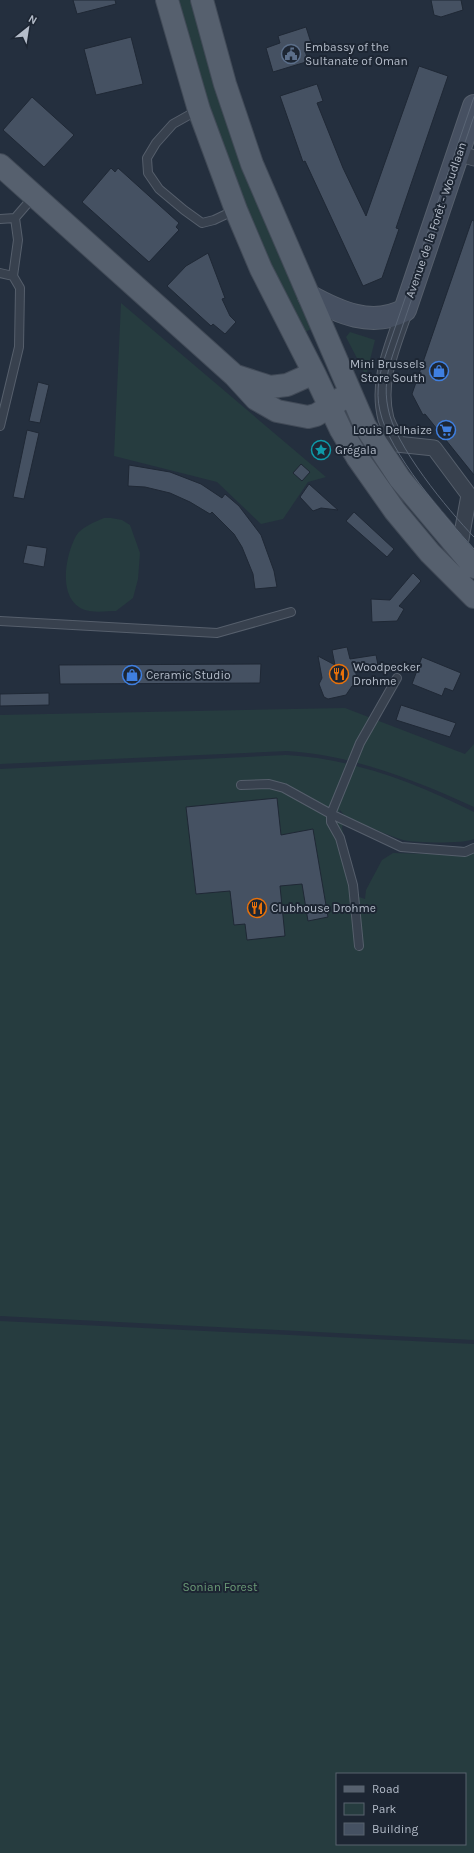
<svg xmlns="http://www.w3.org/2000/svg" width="474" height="1853" font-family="Karla,sans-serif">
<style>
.green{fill:#263c3f;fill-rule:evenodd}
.building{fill:#455162;stroke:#1f2835}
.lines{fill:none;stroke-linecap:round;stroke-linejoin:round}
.lane-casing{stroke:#565f6c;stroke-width:10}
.street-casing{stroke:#565f6c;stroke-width:17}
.secondary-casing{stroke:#565f6c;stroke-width:24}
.primary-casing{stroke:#414a57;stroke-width:24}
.lane{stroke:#38414e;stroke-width:8}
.street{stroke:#38414e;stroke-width:15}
.secondary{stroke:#465061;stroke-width:22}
.primary{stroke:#56606e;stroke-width:22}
.tram{stroke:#5a6575;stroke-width:1}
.labels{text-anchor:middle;stroke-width:4;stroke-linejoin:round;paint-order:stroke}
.poi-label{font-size:12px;fill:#b4bcc9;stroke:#1d2633;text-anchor:start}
.street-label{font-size:12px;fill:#b4bcc9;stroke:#1d2633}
.park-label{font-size:12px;fill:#6b9a76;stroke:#1d2633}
</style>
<rect width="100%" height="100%" fill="#242f3e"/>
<path class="green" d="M175,0H196L315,327L301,334L216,142Z
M121,303L326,477L308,482L283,519L261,524L217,482L114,456Z
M350,332L375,340L367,372H364L346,337Z
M104,518H111L122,520L130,525L140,553L138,579L133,598L116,611C107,611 94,613 85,610C57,600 65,556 76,536C81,527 95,522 104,518Z
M345,708L465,754L474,744V807C415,780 352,755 287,751L0,764V715Z
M286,755C352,758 416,783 474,812V839C464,844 414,843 403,840C383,834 364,824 345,816L340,810L337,817L343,824L342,828L359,897L365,899L366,890L382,860L393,853L469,855L474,853V1340L0,1316V769Z
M0,1321L474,1344V1853H0ZM337,1774H465V1844H337Z"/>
<path class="building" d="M73,0H115L116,4L77,14Z
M431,0H461L463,10L441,17L434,15Z
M306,27L313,49L305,51L308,60L306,62L273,72L266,48L280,43L278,36Z
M131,37L143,84L96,95L84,49Z
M419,66L448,76L396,228L399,229L382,278L363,286L305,161L303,162L280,96L317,84L323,101L317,103L343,168L366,216Z
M32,97L74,135L44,167L3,130Z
M111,168L115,172L118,168L179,223L176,227L179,230L149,262L82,202Z
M472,220L474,221V475L425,414L423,415L412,394Z
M208,253L225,298L222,299L230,316L236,322L225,334L213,324L211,326L167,286L186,266Z
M38,382L49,385L40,423L29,421Z
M27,430L39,433L24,499L13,497Z
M301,464L310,472L302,481L293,473Z
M129,465L170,472L201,484L222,498L225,494L239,506L261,535L274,571L277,587L255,589L253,574L242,547L234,534L212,512L210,514L190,502L170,493L145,487L128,486Z
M309,484L338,510L321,508L313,511L300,497Z
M354,512L394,549L387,557L346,521Z
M27,545L47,548L44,567L23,563Z
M413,573L421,581L399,606L404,609L397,621L372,622L371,599L390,600Z
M347,647L350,659L376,655L378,665L355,669L357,679L356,680V685L352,686L346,695L328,699L324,697L319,684L322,678L318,656L335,665L332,650Z
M422,657L461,673L453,691L445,688L442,696L412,684Z
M261,664L260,683L60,684L59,665Z
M49,693V705L0,706V694Z
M401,705L456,723L450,737L396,720Z
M277,798L281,835L313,829L328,917L308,921L302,884L280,886L285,936L247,940L245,924L234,925L230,891L196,894L186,807Z"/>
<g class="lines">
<g class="lane-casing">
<path id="lane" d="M198,110L173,124L156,143L147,158L148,173L159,189L184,210L202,223L214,220L235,210
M15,218L34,196
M0,219L15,218
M0,273L13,276
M0,426L19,347L20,288L13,276L18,240L15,218
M0,621L217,633L291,612
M397,678L360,743L331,814L401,847L465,852L474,848
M241,785L269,784L284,788L331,814V822L340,838L353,885L359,946"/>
</g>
<g class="street-casing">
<path id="street" d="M458,153L474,158
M376,444L387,443L434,448L469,495L459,550
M399,444C394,436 389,427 386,419C376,381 393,345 405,310"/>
</g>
<g class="secondary-casing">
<path id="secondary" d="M309,296C338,312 372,328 405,310L474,106"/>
</g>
<g class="primary-casing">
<path id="primary" d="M167,0L199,110L236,210L261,269L314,373L341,430L357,457L395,511L430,553L474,597
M202,0L225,84L252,164L365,426L400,479L474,567
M0,165L234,375L256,399L277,411L308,417L316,415L339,401L340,399
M236,376L270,387L287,385L314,373"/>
</g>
<use href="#lane" class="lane"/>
<use href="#street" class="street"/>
<use href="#secondary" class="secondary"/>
<use href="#primary" class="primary"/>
<path class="tram" d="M474,97L387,351C380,371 375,390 380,411C389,453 445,517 474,549
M474,116L393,354C387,372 384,389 388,408C394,445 448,510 474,537"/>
</g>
<defs>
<g id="civic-ring" transform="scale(1)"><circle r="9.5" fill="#1d2633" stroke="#5c6f8a" stroke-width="1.5"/><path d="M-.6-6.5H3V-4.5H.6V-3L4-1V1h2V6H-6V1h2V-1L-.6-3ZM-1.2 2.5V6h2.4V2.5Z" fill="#5c6f8a"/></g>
<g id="shop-ring" transform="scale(1)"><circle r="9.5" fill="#1d2633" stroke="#3f7fe0" stroke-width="1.5"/><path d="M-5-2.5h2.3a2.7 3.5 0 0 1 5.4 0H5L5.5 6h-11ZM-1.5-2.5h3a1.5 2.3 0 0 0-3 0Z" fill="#3f7fe0"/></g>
<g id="supermarket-ring" transform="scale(1)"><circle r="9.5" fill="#1d2633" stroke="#3f7fe0" stroke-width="1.5"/><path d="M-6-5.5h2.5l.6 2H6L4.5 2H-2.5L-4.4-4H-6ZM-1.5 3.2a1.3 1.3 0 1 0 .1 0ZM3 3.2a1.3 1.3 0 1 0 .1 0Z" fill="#3f7fe0"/></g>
<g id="sight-ring" transform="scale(1)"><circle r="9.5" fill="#1d2633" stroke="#0f9aa8" stroke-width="1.5"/><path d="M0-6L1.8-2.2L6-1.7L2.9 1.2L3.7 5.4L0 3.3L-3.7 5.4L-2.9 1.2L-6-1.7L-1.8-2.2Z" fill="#0f9aa8"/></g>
<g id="restaurant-ring" transform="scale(1)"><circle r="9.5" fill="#1d2633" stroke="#e8710a" stroke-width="1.5"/><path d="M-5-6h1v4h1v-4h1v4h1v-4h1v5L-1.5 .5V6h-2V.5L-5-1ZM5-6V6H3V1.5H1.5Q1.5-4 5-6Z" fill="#e8710a"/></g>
</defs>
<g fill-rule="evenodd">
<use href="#civic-ring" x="291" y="54"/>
<use href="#shop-ring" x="439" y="371"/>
<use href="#supermarket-ring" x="446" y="430"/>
<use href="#sight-ring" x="321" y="450"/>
<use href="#restaurant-ring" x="339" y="674"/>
<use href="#shop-ring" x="132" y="675"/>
<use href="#restaurant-ring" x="257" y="908"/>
</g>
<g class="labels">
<g class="poi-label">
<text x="305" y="51">Embassy of the<tspan x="305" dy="14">Sultanate of Oman</tspan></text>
<text x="425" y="368" text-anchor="end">Mini Brussels<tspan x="425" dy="14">Store South</tspan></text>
<text x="432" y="434" text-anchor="end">Louis Delhaize</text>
<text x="335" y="454">Grégala</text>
<text x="353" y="671">Woodpecker<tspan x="353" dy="14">Drohme</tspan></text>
<text x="146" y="679">Ceramic Studio</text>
<text x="271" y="912">Clubhouse Drohme</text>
</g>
<g class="street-label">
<text transform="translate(436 220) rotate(-71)" y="4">Avenue de la Forêt - Woudlaan</text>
</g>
<g class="park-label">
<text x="220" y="1591">Sonian Forest</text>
</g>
</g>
<rect x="336" y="1773" width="130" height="72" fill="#1d2633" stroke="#59626f"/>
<rect x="344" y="1786" width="20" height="6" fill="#56606e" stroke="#59626f"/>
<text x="372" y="1793" font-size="12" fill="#b4bcc9">Road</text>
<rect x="344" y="1803" width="20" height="12" fill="#263c3f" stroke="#59626f"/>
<text x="372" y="1813" font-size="12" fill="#b4bcc9">Park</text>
<rect x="344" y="1823" width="20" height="12" fill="#455162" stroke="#59626f"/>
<text x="372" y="1833" font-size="12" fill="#b4bcc9">Building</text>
<g transform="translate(28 28) rotate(30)" stroke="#1d2633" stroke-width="3" paint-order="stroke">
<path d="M0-3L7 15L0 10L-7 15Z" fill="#b4bcc9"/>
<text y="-6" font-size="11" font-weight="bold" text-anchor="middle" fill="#b4bcc9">N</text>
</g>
</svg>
